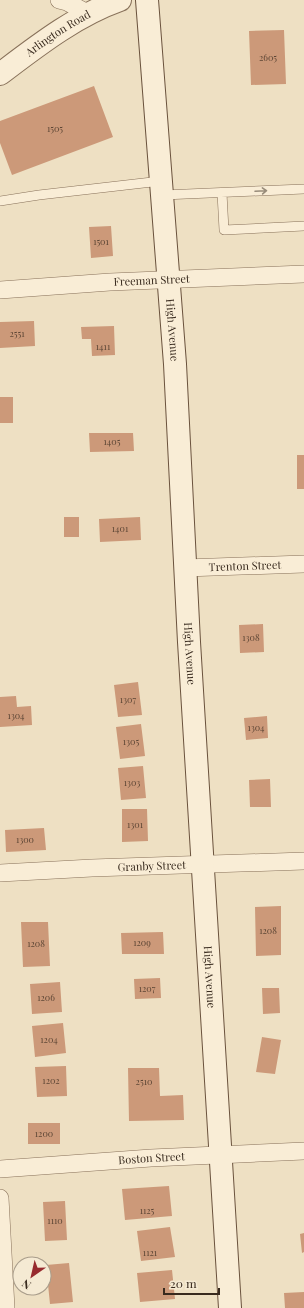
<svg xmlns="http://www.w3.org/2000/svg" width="304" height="1308" font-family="'Playfair Display',serif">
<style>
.building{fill:#cc9979}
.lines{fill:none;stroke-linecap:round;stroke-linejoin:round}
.service-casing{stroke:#88715a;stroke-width:10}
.minor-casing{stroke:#88715a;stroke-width:18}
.tertiary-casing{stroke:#88715a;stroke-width:24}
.secondary-casing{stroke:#6a523d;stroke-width:24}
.service{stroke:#f9edd6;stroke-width:9}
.minor{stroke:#f9edd6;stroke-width:17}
.tertiary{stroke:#f9edd6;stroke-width:22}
.secondary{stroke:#f9edd6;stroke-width:22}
.oneway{stroke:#988c7a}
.labels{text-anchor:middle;stroke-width:4;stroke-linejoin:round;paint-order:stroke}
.number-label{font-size:9px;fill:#5d4635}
.street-label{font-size:11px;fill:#382a1e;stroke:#f5ead3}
</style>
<rect width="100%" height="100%" fill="#eee0c3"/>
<path class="building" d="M284,30L286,84L251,85L249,31Z
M94,86L113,137L12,175L0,143V121Z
M111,226L113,256L91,258L89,227Z
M34,321L35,346L0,348V322Z
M114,326L115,355L92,356L91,339H82L81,327Z
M0,397H13V423H0Z
M89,433H133L134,451L90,452Z
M297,455H304V489H297Z
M64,517H79V537H64Z
M140,517L141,540L100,542L99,519Z
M263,624L264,652L240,653L239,625Z
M138,682L142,715L118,717L114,685Z
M16,696L17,707L31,706L32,725L0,727V697Z
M267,716L268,738L246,740L244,718Z
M141,724L145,756L120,759L116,727Z
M143,766L146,798L121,800L118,768Z
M270,779L271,807H250L249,780Z
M122,809H147L148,841L122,842Z
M44,828L46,850L6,852L5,830Z
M281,906V955L256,956L255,907Z
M21,922H48L50,966L23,967Z
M163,932L164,954H122L121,933Z
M160,978L161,998L135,999L134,979Z
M60,982L62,1012L32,1014L30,984Z
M262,988H279L280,1013L263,1014Z
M63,1023L66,1053L35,1057L32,1026Z
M262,1037L281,1040L275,1074L256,1072Z
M66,1066L67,1096L37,1097L35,1067Z
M128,1068H159L160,1096L183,1095L184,1120L129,1121Z
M28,1123H60V1144H28Z
M169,1186L172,1216L125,1220L122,1189Z
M65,1201L67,1240L45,1241L43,1202Z
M170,1227L175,1257L141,1261L137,1231Z
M304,1233V1252L302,1253L300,1234Z
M69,1263L73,1302L50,1304L46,1265Z
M172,1270L175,1299L140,1302L137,1273Z
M304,1292V1308H285L284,1293Z"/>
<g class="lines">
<g class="service-casing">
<path id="service" d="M222,193L224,230L304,226
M163,195L304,189
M0,201L39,195L161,181"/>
</g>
<g class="minor-casing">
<g id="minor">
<path d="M59,0L67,2L89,14"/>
<path id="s1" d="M0,290L110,282L304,274"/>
<path id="s2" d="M185,568L304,564"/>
<path id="s3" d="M0,873L92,868L304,861"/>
<path id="s4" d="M0,1169L151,1158L304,1151"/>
<path d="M0,1198L6,1308"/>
</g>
</g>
<g class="tertiary-casing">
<g id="tertiary">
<path id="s5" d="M0,74C37,46 75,16 120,0"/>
</g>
</g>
<g class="secondary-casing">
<g id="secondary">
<path id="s6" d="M147,0L175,364L189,642L230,1308"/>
</g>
</g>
<use href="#service" class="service"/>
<use href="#minor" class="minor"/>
<use href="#tertiary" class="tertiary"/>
<use href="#secondary" class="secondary"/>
</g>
<defs><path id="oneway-shaft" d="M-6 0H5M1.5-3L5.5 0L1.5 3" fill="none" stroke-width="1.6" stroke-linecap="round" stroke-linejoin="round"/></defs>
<use class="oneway" href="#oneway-shaft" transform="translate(261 191) rotate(-3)"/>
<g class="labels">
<g class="number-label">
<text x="268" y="61">2605</text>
<text x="55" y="132">1505</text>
<text x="101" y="245">1501</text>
<text x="17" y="337">2551</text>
<text x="103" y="350">1411</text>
<text x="112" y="445">1405</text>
<text x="120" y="532">1401</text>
<text x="251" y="641">1308</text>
<text x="128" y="703">1307</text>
<text x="16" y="719">1304</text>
<text x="256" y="731">1304</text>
<text x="131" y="745">1305</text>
<text x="132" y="786">1303</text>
<text x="135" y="828">1301</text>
<text x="25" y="843">1300</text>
<text x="268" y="934">1208</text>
<text x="142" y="946">1209</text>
<text x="36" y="947">1208</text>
<text x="147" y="992">1207</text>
<text x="46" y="1001">1206</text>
<text x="49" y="1043">1204</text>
<text x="51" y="1084">1202</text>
<text x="144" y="1085">2510</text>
<text x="44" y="1137">1200</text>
<text x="147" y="1214">1125</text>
<text x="55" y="1224">1110</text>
<text x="150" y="1256">1121</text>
</g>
<g class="street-label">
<text dy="4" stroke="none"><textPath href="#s5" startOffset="71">Arlington Road</textPath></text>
<text dy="4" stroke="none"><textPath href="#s1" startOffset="152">Freeman Street</textPath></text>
<text dy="4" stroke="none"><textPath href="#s6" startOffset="331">High Avenue</textPath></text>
<text dy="4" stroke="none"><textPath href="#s2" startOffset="60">Trenton Street</textPath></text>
<text dy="4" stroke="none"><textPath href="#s6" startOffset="655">High Avenue</textPath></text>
<text dy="4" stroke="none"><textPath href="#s3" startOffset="152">Granby Street</textPath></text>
<text dy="4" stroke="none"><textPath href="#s6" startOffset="979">High Avenue</textPath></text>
<text dy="4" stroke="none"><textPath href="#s4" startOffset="152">Boston Street</textPath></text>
</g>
</g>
<g transform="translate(32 1276) rotate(214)"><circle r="19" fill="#f5ead3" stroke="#a99d8b"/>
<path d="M0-3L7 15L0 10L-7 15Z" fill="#972a2e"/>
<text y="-6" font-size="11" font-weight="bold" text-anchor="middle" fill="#382a1e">N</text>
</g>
<path d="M164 1288v6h55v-6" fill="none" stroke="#382a1e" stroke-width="2"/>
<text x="170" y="1288" font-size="12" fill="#382a1e" stroke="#f5ead3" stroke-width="3" paint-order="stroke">20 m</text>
</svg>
